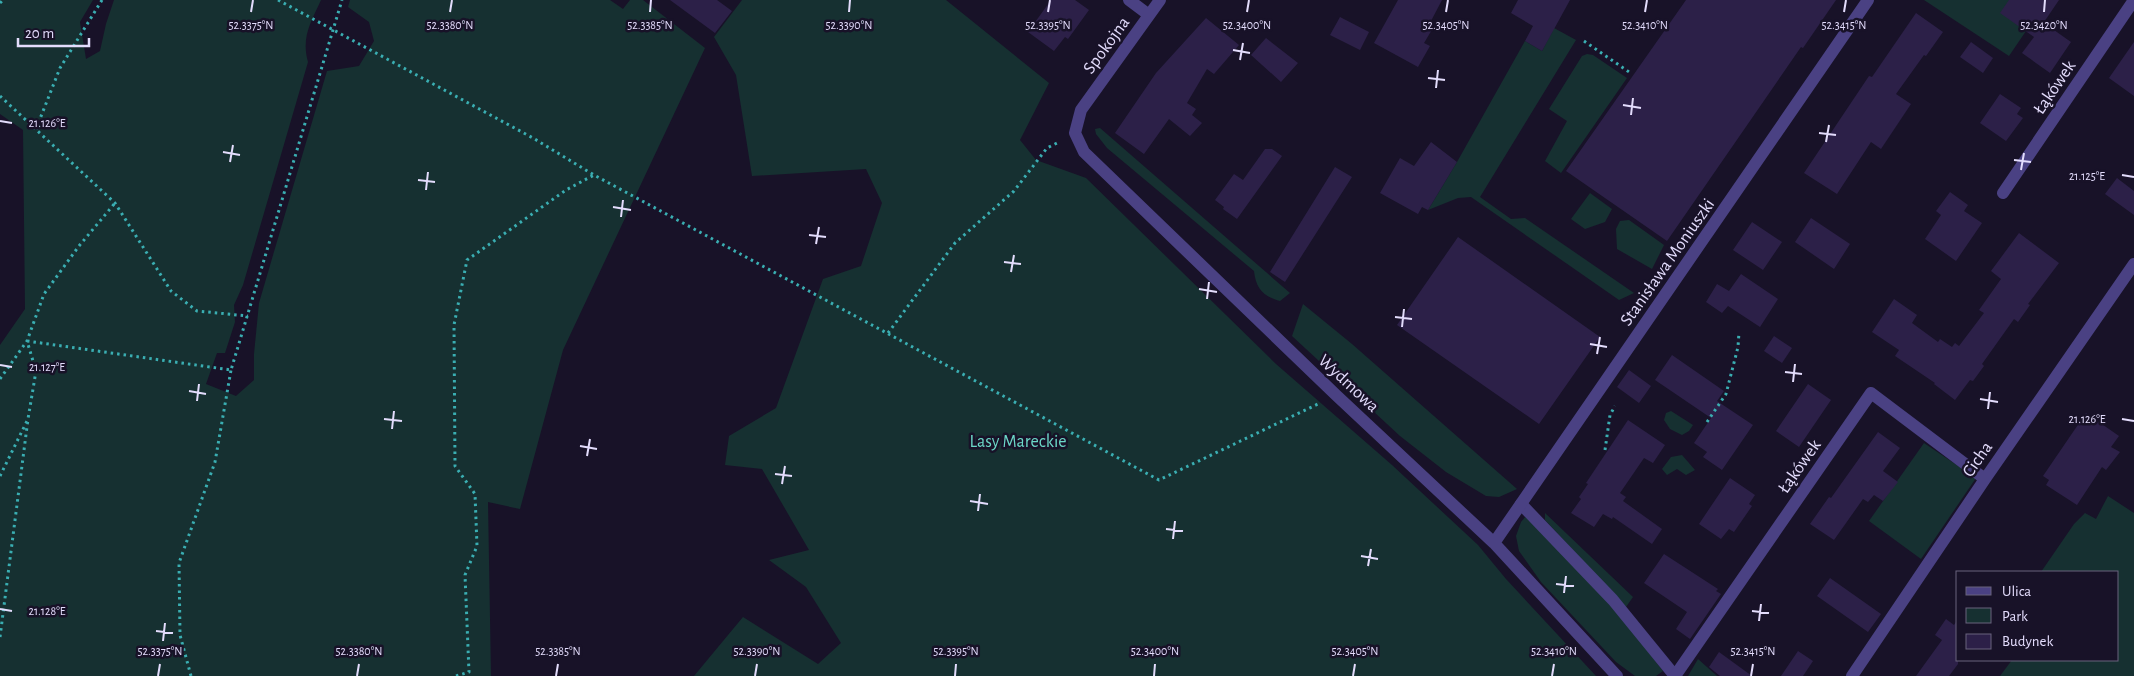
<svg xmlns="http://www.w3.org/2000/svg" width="2134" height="676" font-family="'Alegreya Sans',sans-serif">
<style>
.green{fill:#163031}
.building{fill:#2c2048}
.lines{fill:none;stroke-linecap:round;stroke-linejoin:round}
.path{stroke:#3aaeb2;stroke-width:3;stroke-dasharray:2.5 4;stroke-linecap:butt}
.service{stroke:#4a4183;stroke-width:12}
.minor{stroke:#4a4183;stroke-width:12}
.ticks{fill:none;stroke:#e3dcfc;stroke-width:2}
.labels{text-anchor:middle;stroke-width:5;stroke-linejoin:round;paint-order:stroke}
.street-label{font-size:18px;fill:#e3dcfc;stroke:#181228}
.park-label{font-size:18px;fill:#6cd8c8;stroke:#181228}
.ticks-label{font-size:12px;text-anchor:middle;fill:#e3dcfc;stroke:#181228;stroke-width:5;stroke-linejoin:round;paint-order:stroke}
</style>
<rect width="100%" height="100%" fill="#181228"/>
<path class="green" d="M0,0H93L80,22L86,59L100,51L106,24L114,0H321C311,22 301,37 308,62L243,285L234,305L235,322L225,353H217L206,384L236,396L254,380V354L259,303L327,71L359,66L374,41L369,22L348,7L350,0H610L623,9L630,0H643L705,48L563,350L520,509L488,502L491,676H0V345L25,309L23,130L0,114Z
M742,0H946L1049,83L1020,140L1036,160L1086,178L1276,364L1392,465L1478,545L1506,579L1596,676H694L743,617L818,664L841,643L806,587L769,560L809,550L762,469L725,465L729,436L776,408L823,279L861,266L882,203L866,169L752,176L736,75L714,37Z
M1924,0H2047L2009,56Z
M1554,28L1576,40L1480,197L1511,219L1525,218L1634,293L1619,300L1471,197L1458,198L1428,210L1457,162L1525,41L1542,51Z
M1587,54L1593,55L1627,78L1561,173L1545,161L1567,121L1549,109L1582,56Z
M1100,128L1290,293L1280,301C1263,296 1256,289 1254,271L1107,148L1096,134L1095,129Z
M1590,193L1612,209L1605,222L1585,229L1571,219Z
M1629,220L1664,245L1652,269L1617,249L1616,229L1620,221Z
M1303,304L1352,344L1517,489L1499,497L1486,496L1446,472L1400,436L1292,336Z
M1671,411L1693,425L1689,431L1682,435L1670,429L1664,420L1666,413Z
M1924,443L1976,478L1921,559L1869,521Z
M1682,455L1695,470L1686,475L1677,469L1667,475L1662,469L1671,457Z
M2108,496L2134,513V676H2000L2012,660H2118V572H2041L2074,524L2085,513L2096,519Z
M1545,513L1633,597L1626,607L1545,520Z
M1526,516L1610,602L1663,671L1656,676H1635L1616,662L1541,582L1519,551L1516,536L1521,522Z
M1698,659L1717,676H1688Z"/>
<path class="building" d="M670,0H717L732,11L715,33Z
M1051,0H1075L1089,10L1068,39L1065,37L1054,51L1028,32Z
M1398,0H1442L1431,21L1436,23L1424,43L1430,46L1418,67L1374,43Z
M1518,0H1570L1542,51L1525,41L1533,26L1511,13Z
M1686,0H1836L1803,48L1801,47L1667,241L1566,171Z
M2009,0H2059L2040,28L2044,23L2071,42L2050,73L2022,53L2034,37L2000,13Z
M1916,13L1943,32L1926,56L1924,55L1896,94L1911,104L1881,149L1871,142L1837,194L1804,173L1869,76L1872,77Z
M1340,17L1369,32L1360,50L1330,35Z
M1206,18L1239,45L1214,74L1207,69L1187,103L1196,109L1192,115L1202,123L1190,136L1169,119L1144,154L1115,133L1156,73Z
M1266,38L1298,63L1281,82L1251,55Z
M1971,42L1993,58L1983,73L1960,57Z
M2134,42V96L2109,78Z
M2000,94L2021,108L2017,114L2023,118L2006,141L1980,123Z
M1431,142L1457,162L1428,210L1422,207L1418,214L1380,193L1400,158L1414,166Z
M1265,149H1272L1282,156L1237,219L1223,209L1224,207L1215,200L1234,174L1243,180Z
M1335,167L1352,177L1285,282L1270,272Z
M2117,178L2134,191V215L2105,194Z
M1950,192L1968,205L1964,211L1982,223L1956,261L1925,239L1941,215L1936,211Z
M1811,218L1850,244L1834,269L1795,242Z
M1752,222L1782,242L1763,270L1733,250Z
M2019,233L2059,263L2028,304L2030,305L2018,322L2014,319L1982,364L1984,366L1973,381L1970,380L1955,400L1934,384L1935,383L1895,356L1899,350L1872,332L1894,299L1917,315L1912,323L1938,342L1940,339L1952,347L1955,343L1959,346L1984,313L1979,310L2001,279L1991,271Z
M1458,237L1600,337L1539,424L1397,325Z
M1741,274L1778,299L1760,327L1728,306L1722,313L1706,302L1717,284L1729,291Z
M1774,336L1792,348L1782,363L1764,351Z
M1672,355L1724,391L1717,401L1753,425L1722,470L1703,457L1707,452L1694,443L1711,418L1655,380Z
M1629,370L1651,386L1639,403L1617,387Z
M1808,384L1831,400L1799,447L1776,431Z
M2086,413L2119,436L2111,447L2120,452L2106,470L2102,467L2077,505L2046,485L2049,480L2043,476Z
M1628,420L1665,445L1653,463L1644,458L1620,493L1626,497L1623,501L1662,529L1652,544L1613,517L1612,519L1603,514L1594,527L1571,513L1581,499L1579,497L1588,484L1586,483Z
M1878,432L1900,448L1883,471L1898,482L1883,501L1874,495L1868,502L1863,499L1834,540L1810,524L1829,497L1831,498Z
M1730,478L1755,495L1749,504L1752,506L1734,532L1729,529L1721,539L1699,524Z
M1664,554L1718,589L1716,591L1721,594L1690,639L1676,629L1687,612L1644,583Z
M1830,578L1881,614L1868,632L1817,596Z
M1946,619L1954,625L1958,619V664L1949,676H1916L1942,640L1935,635Z
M1798,651L1813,661L1803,676H1781Z
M1719,652L1752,676H1720L1709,667Z"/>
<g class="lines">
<path class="path" d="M278,0L533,138L594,175L1159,480L1320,403
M0,3L3,0
M1584,41L1632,74
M0,96L115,203L171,291L197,311L248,316
M36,129L60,68L102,0
M888,333L955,243L1014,191L1047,148L1059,142
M27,341L231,370L342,0
M0,379L27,341L44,294L79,246L115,203
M1707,422L1726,394L1738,347L1739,332
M1605,450L1610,415L1615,406
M0,476L28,419L36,371L27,341
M0,637L28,419
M191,676L180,635L179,563L215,462L231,370
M456,676L469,672L465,575L477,546L475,494L455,466L454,325L467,260L566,190L594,175"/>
<path class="service" d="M1521,504L1613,600L1675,676"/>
<path class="minor" d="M1129,0L1149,15
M1160,0L1081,110L1075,133L1084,152L1336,395L1494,543L1617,676
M2003,193L2134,0
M1494,543L1868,0
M1675,676L1871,393L1985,479
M1852,676L1985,479L2134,264"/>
</g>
<path class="ticks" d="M251,12L253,0M450,12L452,0M650,12L651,0M849,12L850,0M1048,12L1050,0M1247,12L1249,0M1446,12L1448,0M1645,12L1647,0M1844,12L1846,0M2044,12L2045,0M1233,50L1250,53M1240,60L1243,43M1428,78L1445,80M1436,88L1438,70M1623,105L1641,108M1631,115L1633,98M0,121L12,123M1819,133L1836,135M1826,142L1829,125M223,152L240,155M2014,160L2031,162M230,162L233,145M2021,170L2024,153M2122,175L2134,177M418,180L435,182M426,190L428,172M613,207L631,210M621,217L623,200M809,235L826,237M816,244L819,227M1004,262L1021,264M1011,272L1014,255M1199,289L1217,292M1207,299L1209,282M1395,317L1412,319M1402,327L1404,309M1590,344L1607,347M1597,354L1600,337M0,365L12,367M1785,372L1802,374M1793,382L1795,364M189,391L206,394M1980,399L1998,402M197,401L199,384M1988,409L1990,392M384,419L402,421M2122,419L2134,421M392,429L394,411M580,446L597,449M587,456L590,439M775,474L792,476M782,484L785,466M970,501L988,504M978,511L980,494M1166,529L1183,531M1173,539L1175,521M1361,556L1378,559M1368,566L1371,549M1556,584L1574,586M1564,593L1566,576M0,609L12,611M1752,611L1769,613M1759,621L1761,604M156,631L173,633M163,641L165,623M158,676L160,664M357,676L359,664M556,676L558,664M755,676L757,664M955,676L956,664M1154,676L1155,664M1353,676L1355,664M1552,676L1554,664M1751,676L1753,664"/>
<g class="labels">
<g class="street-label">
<text transform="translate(1106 45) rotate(-54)" y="6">Spokojna</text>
<text transform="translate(2054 87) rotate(-56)" y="6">Łąkówek</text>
<text transform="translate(1667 262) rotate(-55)" y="6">Stanisława Moniuszki</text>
<text transform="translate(1349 383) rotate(43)" y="6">Wydmowa</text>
<text transform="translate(1977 459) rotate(-55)" y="6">Cicha</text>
<text transform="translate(1799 466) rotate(-55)" y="6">Łąkówek</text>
</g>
<g class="park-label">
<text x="1018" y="447">Lasy Mareckie</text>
</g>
</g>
<g class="ticks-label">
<text x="251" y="29">52.3375°N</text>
<text x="450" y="29">52.3380°N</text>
<text x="650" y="29">52.3385°N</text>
<text x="849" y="29">52.3390°N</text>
<text x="1048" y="29">52.3395°N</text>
<text x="1247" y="29">52.3400°N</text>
<text x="1446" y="29">52.3405°N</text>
<text x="1645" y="29">52.3410°N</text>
<text x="1844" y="29">52.3415°N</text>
<text x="2044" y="29">52.3420°N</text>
<text x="47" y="127">21.126°E</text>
<text x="2087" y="180">21.125°E</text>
<text x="47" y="371">21.127°E</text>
<text x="2087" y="423">21.126°E</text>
<text x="47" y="615">21.128°E</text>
<text x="160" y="655">52.3375°N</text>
<text x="359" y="655">52.3380°N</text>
<text x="558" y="655">52.3385°N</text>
<text x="757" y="655">52.3390°N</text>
<text x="956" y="655">52.3395°N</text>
<text x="1155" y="655">52.3400°N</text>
<text x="1355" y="655">52.3405°N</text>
<text x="1554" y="655">52.3410°N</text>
<text x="1753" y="655">52.3415°N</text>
</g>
<rect x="1956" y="571" width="162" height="90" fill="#181228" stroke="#69637d"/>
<rect x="1966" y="587" width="25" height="8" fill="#4a4183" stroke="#69637d"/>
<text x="2002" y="596" font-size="15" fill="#e3dcfc">Ulica</text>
<rect x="1966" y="608" width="25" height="15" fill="#163031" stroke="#69637d"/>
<text x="2002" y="621" font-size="15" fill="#e3dcfc">Park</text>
<rect x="1966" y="634" width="25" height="15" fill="#2c2048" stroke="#69637d"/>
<text x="2002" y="646" font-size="15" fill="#e3dcfc">Budynek</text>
<path d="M18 38v8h71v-8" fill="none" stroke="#e3dcfc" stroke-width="2.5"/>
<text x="25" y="38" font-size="15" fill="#e3dcfc" stroke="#181228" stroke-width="4" paint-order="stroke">20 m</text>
</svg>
